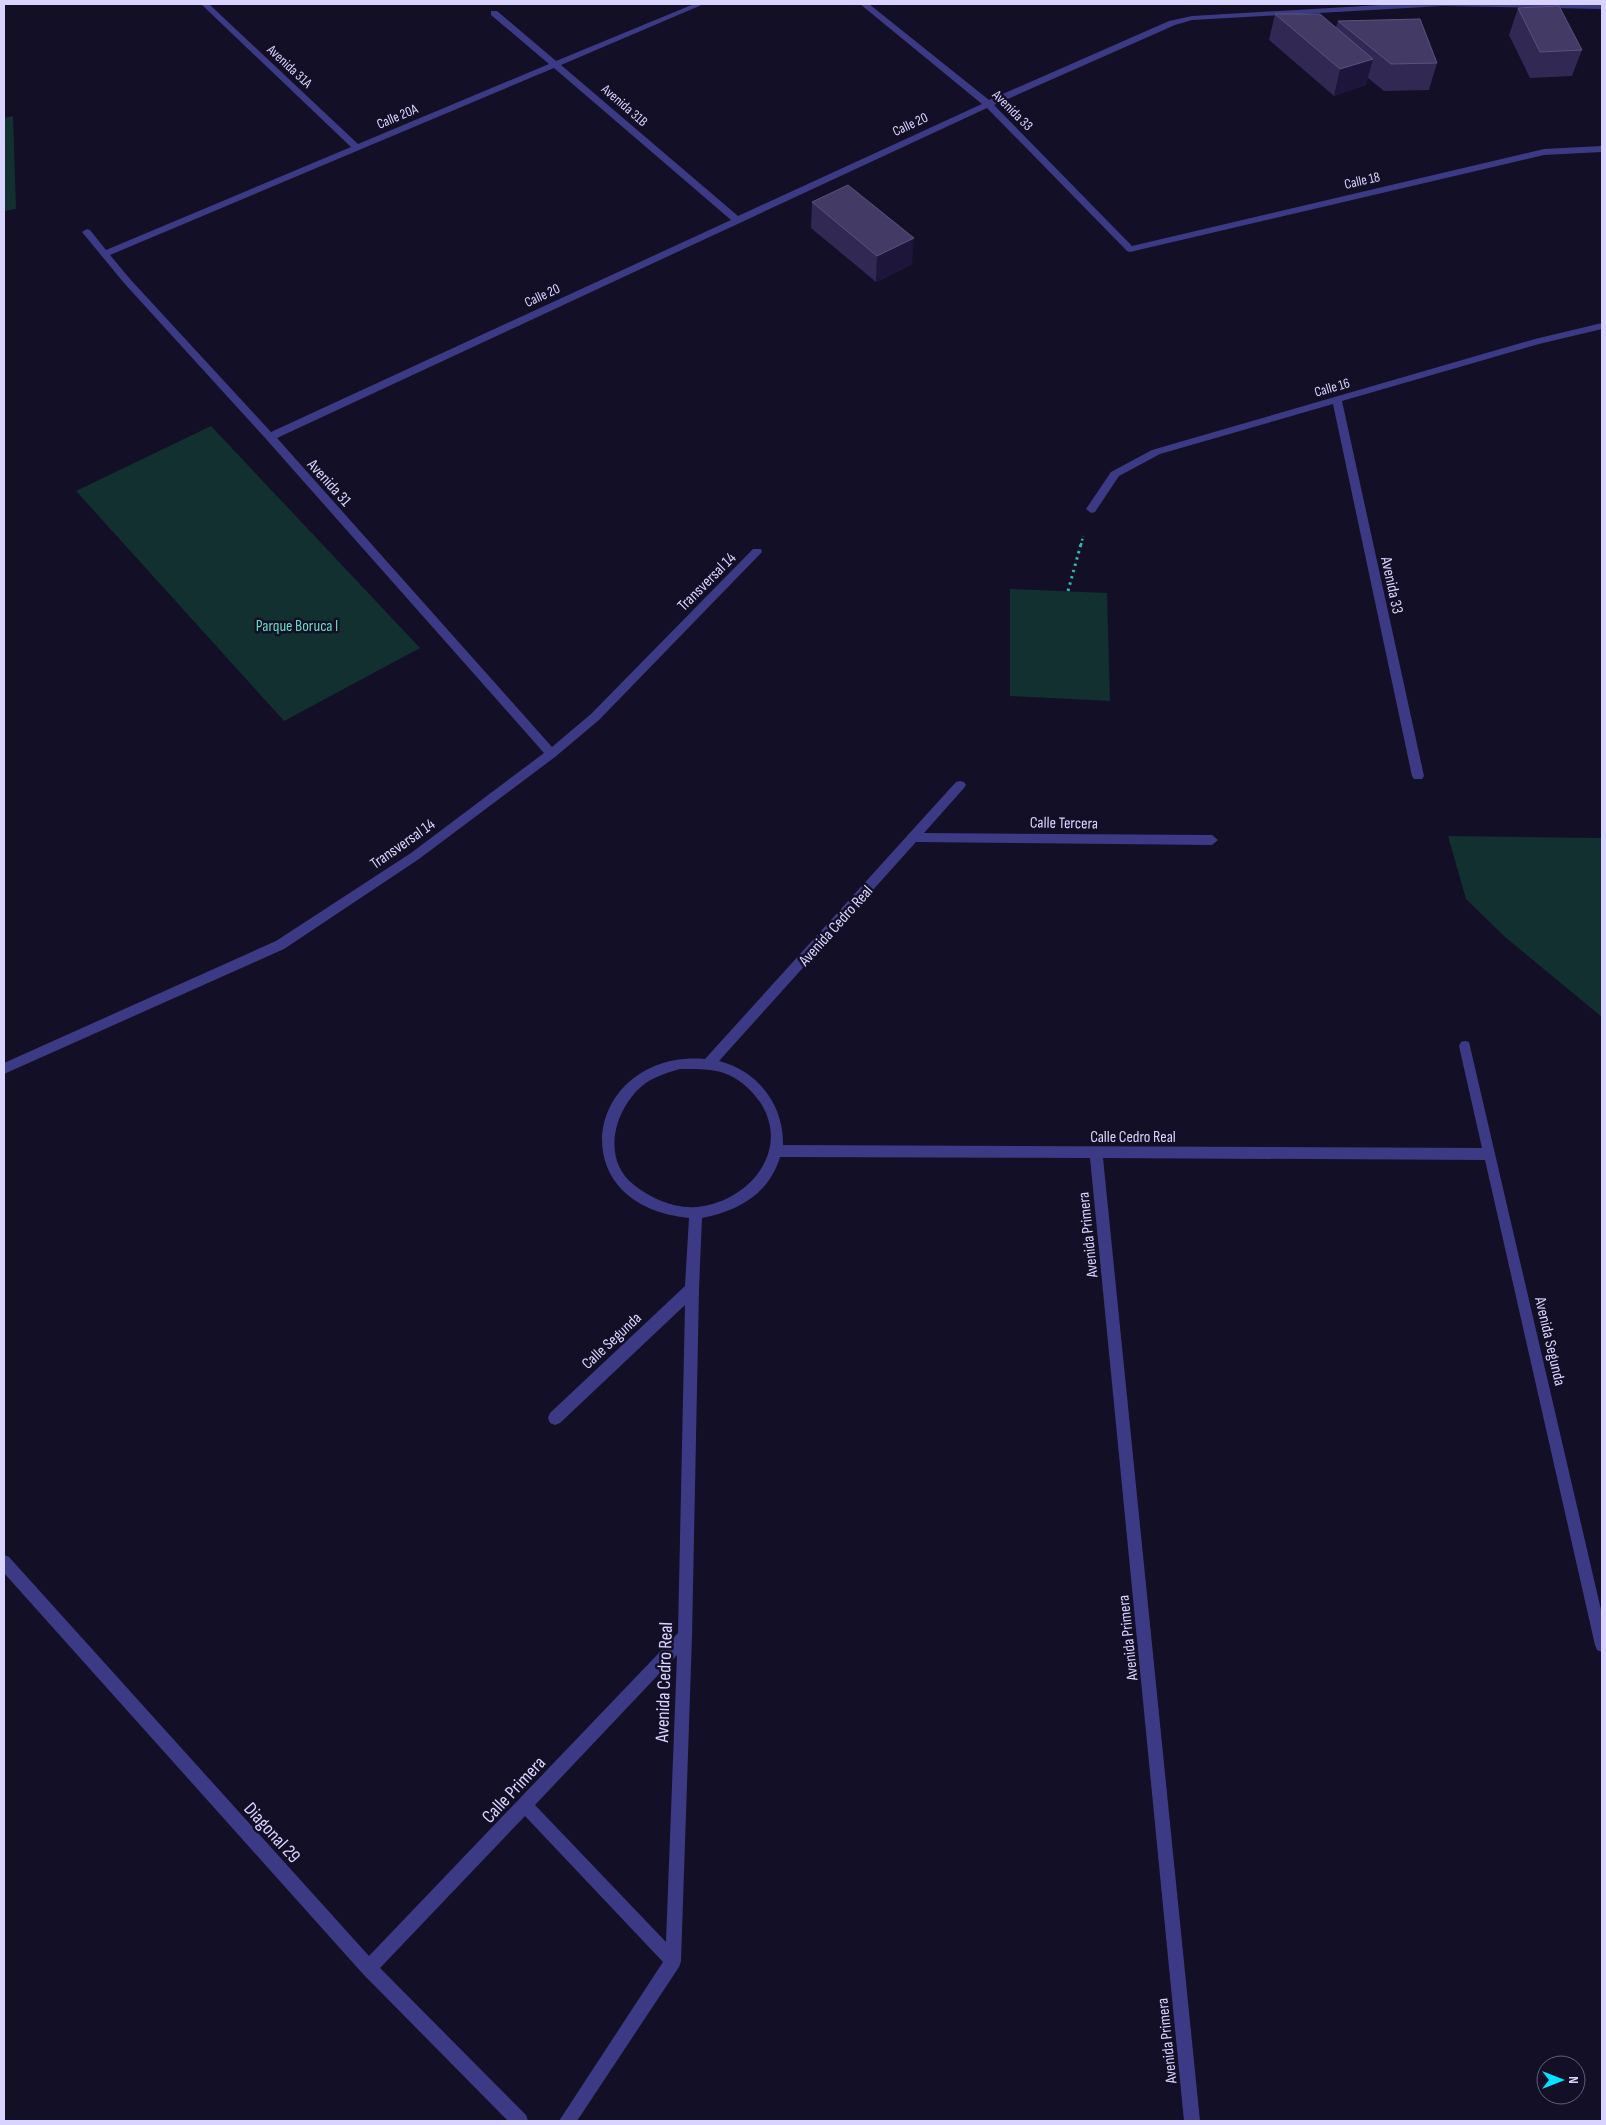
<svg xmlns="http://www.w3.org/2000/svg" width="1606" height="2125" font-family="'Sofia Sans Condensed',sans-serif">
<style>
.green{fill:#12302f}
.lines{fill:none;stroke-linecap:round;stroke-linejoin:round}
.path-far1{stroke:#2fb8b0;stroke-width:2.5;stroke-dasharray:2 2.5;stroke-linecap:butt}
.path{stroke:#2fb8b0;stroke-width:3;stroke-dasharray:2.5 4;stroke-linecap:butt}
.minor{fill:#3d3a85;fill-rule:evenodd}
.wall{fill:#312854}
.shaded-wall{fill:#1d163a}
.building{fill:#433a66;stroke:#5a527e}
.labels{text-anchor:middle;stroke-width:5;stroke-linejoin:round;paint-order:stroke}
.far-street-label{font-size:14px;fill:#d9d4ff;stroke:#130f26}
.street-label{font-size:16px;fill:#d9d4ff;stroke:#130f26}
.park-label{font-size:16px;fill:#5fe0c0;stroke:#130f26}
.near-street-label{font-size:19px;fill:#d9d4ff;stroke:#130f26}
</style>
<rect width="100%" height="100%" fill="#130f26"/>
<path class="green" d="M13,116L16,209L4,211V118Z
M211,426L420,648L284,721L76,491Z
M1010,589L1107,593L1110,701L1010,696Z
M1448,836L1602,838V1017L1505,937L1466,899Z"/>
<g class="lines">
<path class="path-far1" d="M1081,545L1083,536"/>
<path class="path" d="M1068,591L1081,544"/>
<path class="minor" d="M201,4H209L358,144L549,64L491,15V11H497L556,61L694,4H704L561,65L738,216L982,104L860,4H869L989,100L1169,21L1192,16L1398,4L1602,5V9L1442,6L1192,20L1175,25L994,105L1132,246L1544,149L1602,146V152L1544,155L1130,252L1127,251L987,108L277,438L552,747L591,714L753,549H761L762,552L599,720L555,757L419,859L284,949L4,1074V1063L276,941L411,853L544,753L266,439L124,283L82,232L87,229L90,230L106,250L351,147ZM554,68L731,220L271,432L130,279L110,255Z
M1602,323V329L1539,344L1342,401L1424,776L1422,779H1414L1412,776L1333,404L1160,454L1119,476L1095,512L1091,513L1086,509L1111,472L1152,450L1535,339Z
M960,781L964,782L966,785L964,788L924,833L1212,835L1218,840L1212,845L916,842L719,1061C758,1071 784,1105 783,1145L1482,1148L1459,1046L1461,1042L1465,1041L1469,1042L1602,1614V1652L1597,1650L1595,1645L1485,1160L1103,1158L1200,2121H1184L1090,1158L780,1157C769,1194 738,1211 702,1218L699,1289L692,1636L681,1961L679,1967L577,2121H559L663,1962L525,1816L380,1968L526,2115L528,2121H508L363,1974L4,1573V1555L9,1557L369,1956L678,1633L685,1305L560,1423L555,1425L550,1423L548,1418L550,1413L685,1286L689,1218C557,1205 586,1050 705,1059L956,782ZM680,1069C695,1069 714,1068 729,1075C742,1081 752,1091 760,1102C792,1151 748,1202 697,1207C674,1209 653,1199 634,1185C601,1159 614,1110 642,1086C653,1077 666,1073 680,1069ZM677,1655L666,1942L535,1805Z"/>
</g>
<path class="wall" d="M1518,8L1582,50L1572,76L1530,78L1509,35Z
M1275,14L1336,27L1338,21L1437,63L1429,90L1384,91L1368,78L1366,85L1334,96L1269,40Z
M812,202L912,264L876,282L811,228Z"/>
<path class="shaded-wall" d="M1373,59L1366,85L1334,96L1340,69Z
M914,238L912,264L876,282L877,256Z"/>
<path class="building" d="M1559,6L1582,50L1540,52L1518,8Z
M1275,14H1320L1373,59L1340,69Z
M1420,19L1437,63L1391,64L1338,21Z
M848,185L914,238L877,256L812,202Z"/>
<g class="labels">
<g class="far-street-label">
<text transform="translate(290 66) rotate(43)" y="5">Avenida 31A</text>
<text transform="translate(625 105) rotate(41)" y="5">Avenida 31B</text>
<text transform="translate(1013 110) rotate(45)" y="5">Avenida 33</text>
<text transform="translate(397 116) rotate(-23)" y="5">Calle 20A</text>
<text transform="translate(910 124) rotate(-25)" y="5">Calle 20</text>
<text transform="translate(1362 180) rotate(-13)" y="5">Calle 18</text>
<text transform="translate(542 295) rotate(-25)" y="5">Calle 20</text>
<text transform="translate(1332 387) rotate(-16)" y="5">Calle 16</text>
</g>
<g class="street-label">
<text transform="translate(330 482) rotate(48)" y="6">Avenida 31</text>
<text transform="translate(706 581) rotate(-45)" y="6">Transversal 14</text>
<text transform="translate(1393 585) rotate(78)" y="6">Avenida 33</text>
<text transform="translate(1064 822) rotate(1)" y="6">Calle Tercera</text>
<text transform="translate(402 843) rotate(-35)" y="6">Transversal 14</text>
<text transform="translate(835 925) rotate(-48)" y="6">Avenida Cedro Real</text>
<text x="1133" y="1142">Calle Cedro Real</text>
<text transform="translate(1087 1235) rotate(-96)" y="6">Avenida Primera</text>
<text transform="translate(611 1340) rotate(-43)" y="6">Calle Segunda</text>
<text transform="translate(1551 1341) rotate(77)" y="6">Avenida Segunda</text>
<text transform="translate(1127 1638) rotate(-96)" y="6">Avenida Primera</text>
<text transform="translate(1166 2041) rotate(-96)" y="6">Avenida Primera</text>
</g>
<g class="park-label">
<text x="297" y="631">Parque Boruca I</text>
</g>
<g class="near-street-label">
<text transform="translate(663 1682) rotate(-88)" y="7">Avenida Cedro Real</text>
<text transform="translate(513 1789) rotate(-47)" y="7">Calle Primera</text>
<text transform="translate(273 1832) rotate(48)" y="7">Diagonal 29</text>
</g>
</g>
<rect width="1606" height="2125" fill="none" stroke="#d9d4ff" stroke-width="10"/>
<g transform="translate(1561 2080) rotate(90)"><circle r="24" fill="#130f26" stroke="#625e7d"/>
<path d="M0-4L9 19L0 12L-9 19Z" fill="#00e5ff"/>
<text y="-8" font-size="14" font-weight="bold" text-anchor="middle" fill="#d9d4ff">N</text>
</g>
</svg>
